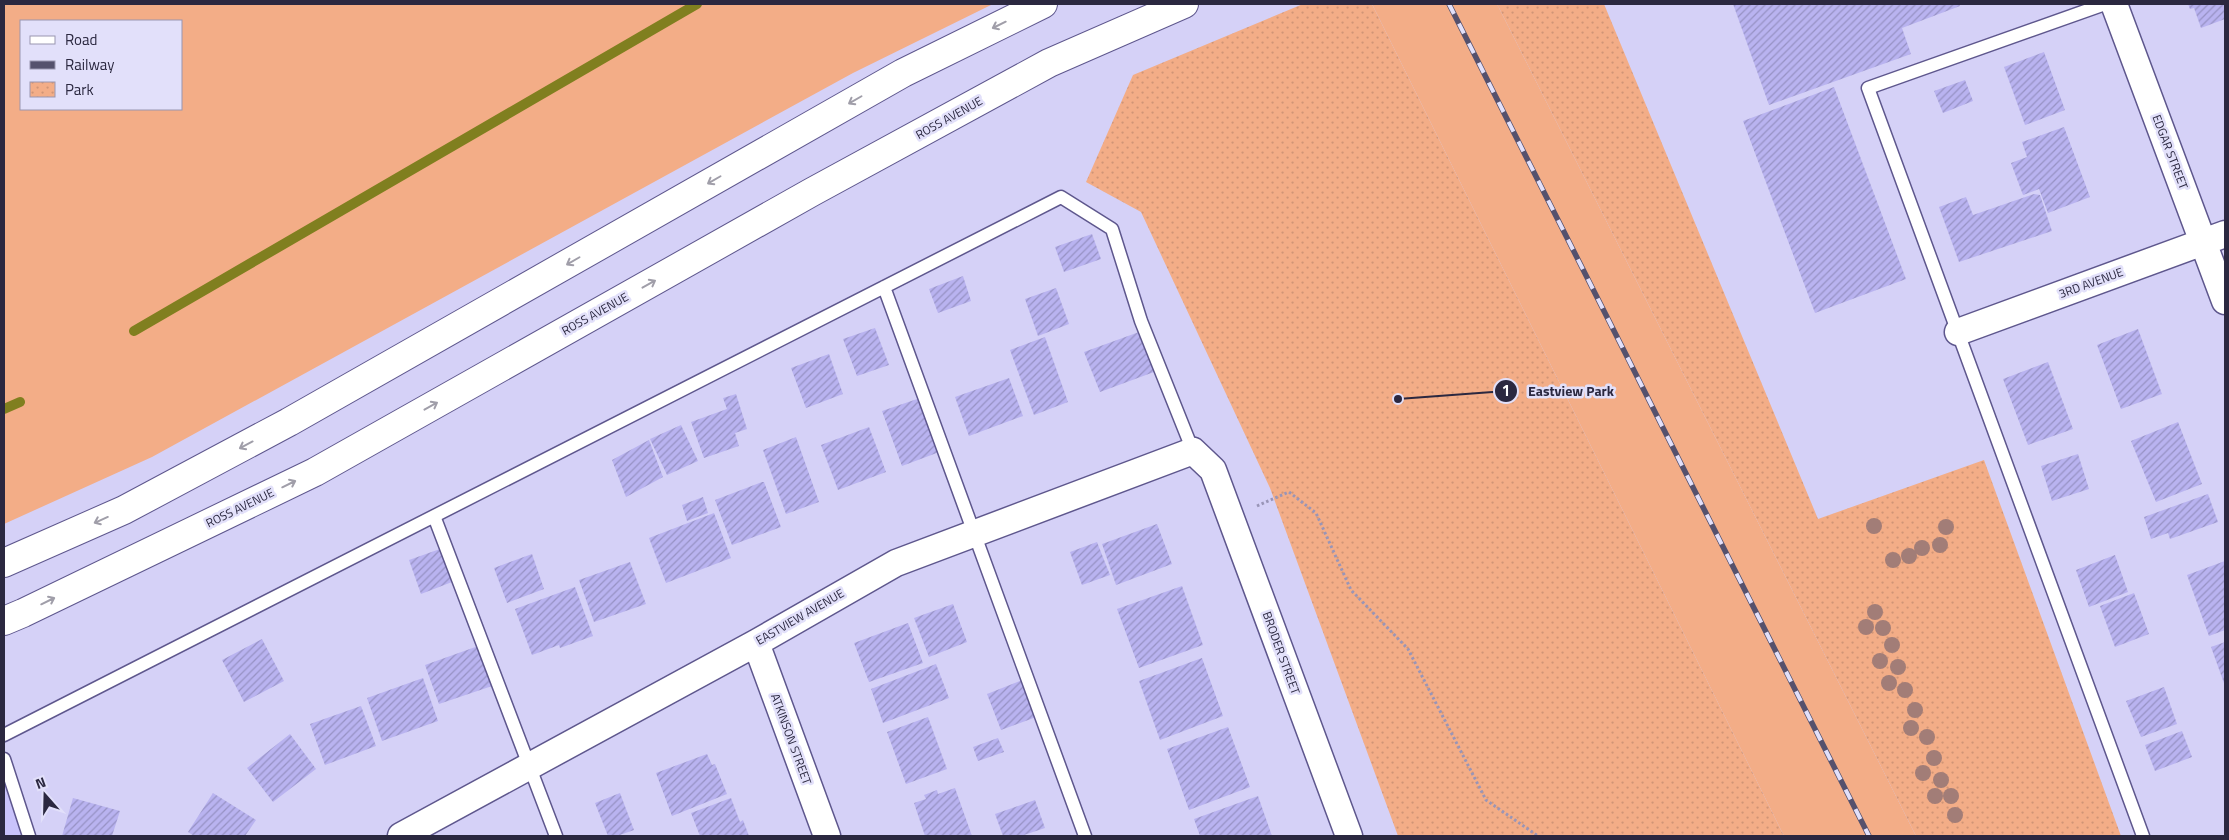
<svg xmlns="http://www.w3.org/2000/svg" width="2229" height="840" font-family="'Titillium Web',sans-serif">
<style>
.built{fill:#c9c3fb}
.grass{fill:#f3ad87;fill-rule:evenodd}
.park{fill:url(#park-dots)}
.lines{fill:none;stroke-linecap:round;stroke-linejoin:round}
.stream{stroke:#807f1f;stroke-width:10}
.building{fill:url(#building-hatch)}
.lane-casing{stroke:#5e578d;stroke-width:15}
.street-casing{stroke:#5e578d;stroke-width:29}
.secondary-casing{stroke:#5e578d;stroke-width:30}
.path{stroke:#9995b7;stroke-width:3;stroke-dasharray:2.5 2.5;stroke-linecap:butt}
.lane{stroke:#fff;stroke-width:12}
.street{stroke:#fff;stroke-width:26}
.secondary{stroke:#fff;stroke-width:28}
.rail-casing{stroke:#55516d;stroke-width:5.5}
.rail{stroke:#e2e0fa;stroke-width:4;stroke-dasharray:11;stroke-linecap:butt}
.tree{fill:#a27d77}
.oneway{stroke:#a09ea9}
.labels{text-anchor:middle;stroke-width:5;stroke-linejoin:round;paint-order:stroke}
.street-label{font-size:12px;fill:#2b2840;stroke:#e2e0fa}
.leader{fill:none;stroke:#2b2840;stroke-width:2}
.callout-dot{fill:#2b2840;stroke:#e2e0fa;stroke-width:2}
.mark-label{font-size:15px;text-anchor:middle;font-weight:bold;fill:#fff}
.callout-label{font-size:14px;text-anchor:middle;font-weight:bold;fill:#2b2840;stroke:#e2e0fa;stroke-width:5;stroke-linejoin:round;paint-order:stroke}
</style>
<defs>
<pattern id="park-dots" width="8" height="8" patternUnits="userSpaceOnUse" patternTransform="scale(1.25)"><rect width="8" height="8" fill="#f3ad87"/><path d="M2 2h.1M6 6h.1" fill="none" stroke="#d09576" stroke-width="1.8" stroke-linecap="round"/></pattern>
<pattern id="building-hatch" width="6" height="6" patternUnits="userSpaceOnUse" patternTransform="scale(1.25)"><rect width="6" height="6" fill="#b9b3f0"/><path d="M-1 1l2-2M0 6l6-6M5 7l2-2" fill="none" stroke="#9792c4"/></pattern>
</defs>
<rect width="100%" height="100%" fill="#d5d1f7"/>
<path class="built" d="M4,782L25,836H4Z"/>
<path class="grass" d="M4,4H993L853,73L152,457L4,524ZM21,21H181V109H21Z
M1372,4H1497L1916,836H1784Z"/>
<path class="park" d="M1303,4H1372L1784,836H1398L1270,488L1141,212L1086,182L1133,75Z
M1497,4H1604L1818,519L1984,460L2121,836H1916Z"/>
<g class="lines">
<path class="stream" d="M134,331L697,4
M4,409L20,402"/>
</g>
<path class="building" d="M1733,4H1959L1960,6L1902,28L1911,54L1769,105Z
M2188,4H2225V19L2201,28L2194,8L2190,9Z
M2044,52L2065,110L2025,125L2004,67Z
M1965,80L1973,101L1943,113L1934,91Z
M1834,87L1906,279L1815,313L1743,121Z
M2064,127L2090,197L2048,213L2039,189L2023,195L2011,163L2027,157L2022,142Z
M2034,194L2040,195L2052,231L1959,262L1939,207L1966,197L1973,215Z
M1092,234L1101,259L1064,272L1055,247Z
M963,276L971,301L938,313L929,289Z
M1056,288L1069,324L1038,336L1025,299Z
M875,328L889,365L857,376L843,339Z
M2138,329L2162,394L2121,409L2097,345Z
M1139,332L1154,372L1100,392L1084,352Z
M1045,337L1068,402L1034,415L1010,350Z
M829,354L843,394L806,408L791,368Z
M2048,362L2073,429L2028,445L2003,379Z
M1009,378L1023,416L969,436L955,397Z
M736,394L747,429L735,433L739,446L704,458L691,422L727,409L723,398Z
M923,397L942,451L902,466L882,411Z
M2178,422L2202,484L2156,502L2131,441Z
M681,425L698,461L667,475L650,439Z
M869,427L886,472L838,490L821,445Z
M796,437L819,502L786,514L763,450Z
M649,440L663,477L626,497L612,460Z
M2078,454L2089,489L2052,501L2041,466Z
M762,482H764L781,527L732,545L715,500Z
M2208,494L2218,522L2170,539L2168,533L2151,539L2144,517Z
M703,497L708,513L687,521L682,505Z
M714,513L731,558L666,583L649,538Z
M1157,524L1172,564L1116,585L1102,544Z
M1097,542L1110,575L1082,585L1070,552Z
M440,549L452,582L421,594L409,560Z
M532,554L544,589L507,603L494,568Z
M2115,555L2128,592L2089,607L2076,570Z
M2225,561V630L2209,636L2187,575Z
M630,562L646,604L594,622L579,580Z
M1182,586L1203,645L1139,668L1117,609Z
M575,587L593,636L560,648L559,645L532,655L515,609Z
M2134,593L2149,634L2115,647L2100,606Z
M953,604L967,642L929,657L914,618Z
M908,623L923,663L869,682L854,643Z
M262,639L284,681L244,702L222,660Z
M2225,642V686L2211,647Z
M481,645L495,685L439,704L425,665Z
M1202,658L1223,716L1160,740L1139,681Z
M936,664L949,698L883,723L871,689Z
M423,678L438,721L382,741L367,698Z
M1025,679L1039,716L1001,730L987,694Z
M2164,687L2177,724L2141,737L2126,701Z
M361,706L376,746L325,765L310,724Z
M928,717L947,769L906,784L887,732Z
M1228,727L1250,787L1189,810L1167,749Z
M2182,731L2192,757L2155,771L2145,745Z
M290,734L316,769L273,802L247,768Z
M998,738L1004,752L978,761L973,747Z
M707,754L712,765L715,764L727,794L672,816L656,773Z
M955,788L972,836H925L914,803L926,799L924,795L937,790L938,794Z
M213,793L256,820L245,836H194L188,832Z
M620,793L634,830L617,836H608L595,803Z
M1258,796L1272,836H1200L1194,819Z
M73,798L120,811L112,836H62Z
M731,798L740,822L743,820L749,836H700L691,813Z
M1035,800L1045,828L1021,836H1003L995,814Z"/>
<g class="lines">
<g class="lane-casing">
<path id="lane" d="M2105,4L1868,88L2143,836
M884,287L1085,836
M434,516L556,836
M4,735L1061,197L1112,229L1141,321L1193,451
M4,759L29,836"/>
</g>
<g class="street-casing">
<path id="street" d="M2114,4L2225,301
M1958,332L2225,234
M756,643L827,836
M401,836L756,643L896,563L1193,451L1213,470L1349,836"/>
</g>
<g class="secondary-casing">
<path id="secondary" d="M4,563L124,510L289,422L903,73L1043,4
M4,621L23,613L315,472L812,192L1049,63L1184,4"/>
</g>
<path class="path" d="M1257,506L1289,492L1316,513L1351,590L1408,649L1486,800L1538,836"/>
<use href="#lane" class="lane"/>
<use href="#street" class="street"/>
<use href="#secondary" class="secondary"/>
<g class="rail-casing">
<path id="rail" d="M1449,4L1869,836"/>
</g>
<use href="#rail" class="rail"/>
</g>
<g class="tree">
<circle cx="1874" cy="526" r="8"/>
<circle cx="1946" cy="527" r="8"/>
<circle cx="1940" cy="545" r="8"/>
<circle cx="1922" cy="548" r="8"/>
<circle cx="1909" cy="556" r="8"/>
<circle cx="1893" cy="560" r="8"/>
<circle cx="1875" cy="612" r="8"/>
<circle cx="1866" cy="627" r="8"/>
<circle cx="1883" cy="628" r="8"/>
<circle cx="1892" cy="645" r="8"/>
<circle cx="1880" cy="661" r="8"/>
<circle cx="1898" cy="667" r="8"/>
<circle cx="1889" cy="683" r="8"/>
<circle cx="1905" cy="690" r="8"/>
<circle cx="1915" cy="710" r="8"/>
<circle cx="1911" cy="728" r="8"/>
<circle cx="1927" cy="737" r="8"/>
<circle cx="1934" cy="758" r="8"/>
<circle cx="1923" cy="773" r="8"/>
<circle cx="1941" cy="780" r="8"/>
<circle cx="1935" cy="796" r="8"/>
<circle cx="1951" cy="796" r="8"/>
<circle cx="1955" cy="815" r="8"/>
</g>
<defs><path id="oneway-shaft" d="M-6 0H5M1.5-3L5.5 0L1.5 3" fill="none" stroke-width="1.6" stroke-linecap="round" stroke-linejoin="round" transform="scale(1.25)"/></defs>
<g class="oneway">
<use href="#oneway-shaft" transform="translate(999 25) rotate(154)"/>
<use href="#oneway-shaft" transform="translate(855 100) rotate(150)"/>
<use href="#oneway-shaft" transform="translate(714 180) rotate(150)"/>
<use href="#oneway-shaft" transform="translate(573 261) rotate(150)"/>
<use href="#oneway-shaft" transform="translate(649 284) rotate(-29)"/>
<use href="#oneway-shaft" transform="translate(431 406) rotate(-29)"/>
<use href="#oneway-shaft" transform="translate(246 445) rotate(152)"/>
<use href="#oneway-shaft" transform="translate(289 484) rotate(-26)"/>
<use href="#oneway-shaft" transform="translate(101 520) rotate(156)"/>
<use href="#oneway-shaft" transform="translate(48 601) rotate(-26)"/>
</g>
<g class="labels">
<g class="street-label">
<text transform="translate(949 118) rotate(-29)" y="4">ROSS AVENUE</text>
<text transform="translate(2170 152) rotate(69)" y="4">EDGAR STREET</text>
<text transform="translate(2091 283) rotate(-20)" y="4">3RD AVENUE</text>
<text transform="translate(595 314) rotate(-29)" y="4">ROSS AVENUE</text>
<text transform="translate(240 508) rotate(-26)" y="4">ROSS AVENUE</text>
<text transform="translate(800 617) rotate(-30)" y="4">EASTVIEW AVENUE</text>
<text transform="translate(1281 653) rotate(70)" y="4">BRODER STREET</text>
<text transform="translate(791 739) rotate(70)" y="4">ATKINSON STREET</text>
</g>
</g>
<path class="leader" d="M1398 399L1506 391"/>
<g class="callout-dot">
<circle cx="1398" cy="399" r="5"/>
<circle cx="1506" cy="391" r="12"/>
</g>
<g class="mark-label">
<text x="1506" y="396">1</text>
</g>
<g class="callout-label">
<text x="1571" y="396">Eastview Park</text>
</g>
<rect width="2229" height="840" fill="none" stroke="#2b2840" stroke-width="10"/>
<rect x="20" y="20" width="162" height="90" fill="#e2e0fa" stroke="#9996b0"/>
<rect x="30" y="36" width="25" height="8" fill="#ffffff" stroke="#9996b0"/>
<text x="65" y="45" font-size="15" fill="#2b2840">Road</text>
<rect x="30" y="61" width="25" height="8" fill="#55516d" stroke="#9996b0"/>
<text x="65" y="70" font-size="15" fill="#2b2840">Railway</text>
<rect x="30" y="82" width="25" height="15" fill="url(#park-dots)" stroke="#9996b0"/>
<text x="65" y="95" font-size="15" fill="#2b2840">Park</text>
<g transform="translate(45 795) rotate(340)" stroke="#e2e0fa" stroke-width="4" paint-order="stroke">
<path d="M0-4L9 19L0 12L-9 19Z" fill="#2b2840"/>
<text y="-8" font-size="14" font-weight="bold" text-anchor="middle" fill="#2b2840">N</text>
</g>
</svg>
